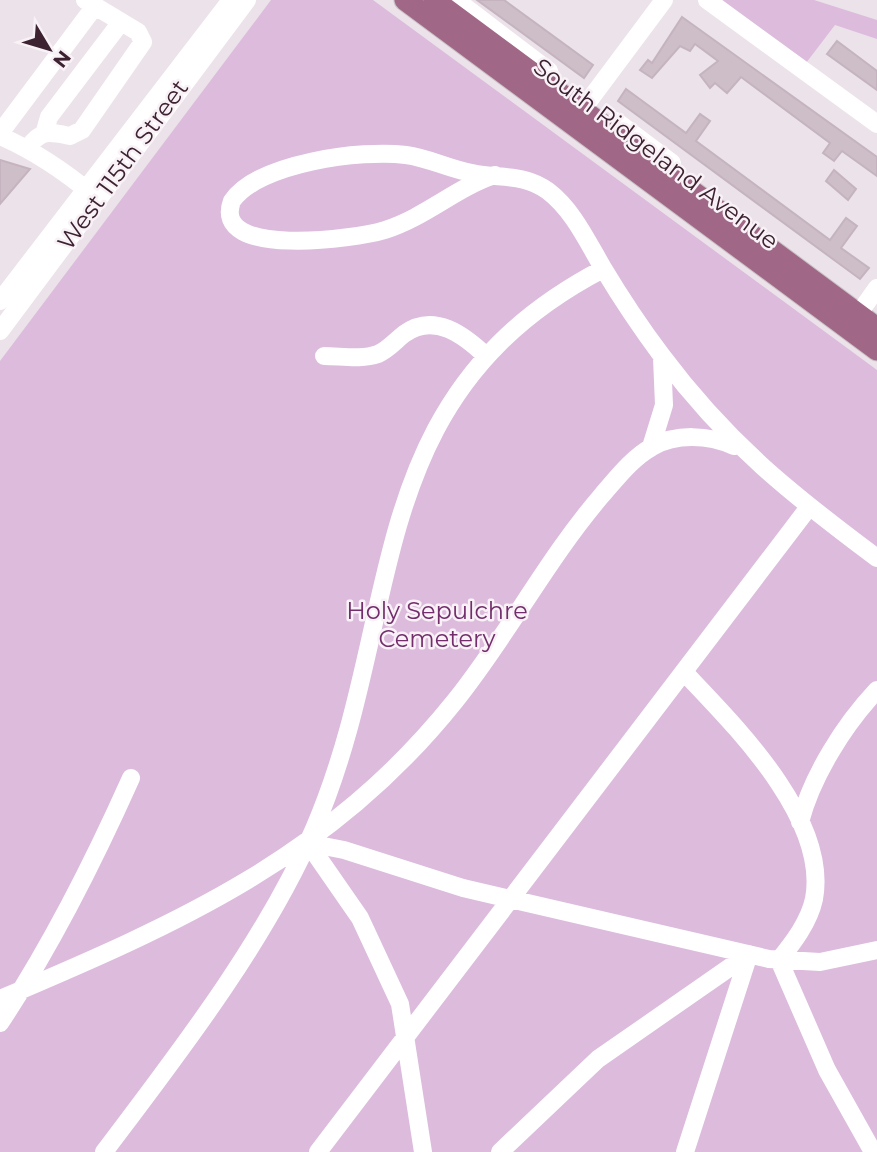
<svg xmlns="http://www.w3.org/2000/svg" width="877" height="1152" font-family="Montserrat,sans-serif">
<style>
.green{fill:#dcbbdd}
.building{fill:#cdbec8;stroke:#c5b4c0;stroke-width:2}
.lines{fill:none;stroke-linecap:round;stroke-linejoin:round}
.major-casing{stroke:#c9c1c5;stroke-width:23}
.minor{stroke:#fff;stroke-width:18}
.major{stroke:#a16786;stroke-width:21}
.labels{text-anchor:middle;stroke-width:5;stroke-linejoin:round;paint-order:stroke}
.street-label{font-size:24px;fill:#3d2231;stroke:#f8f2f7}
.park-label{font-size:24px;fill:#732d6c;stroke:#f8f2f7}
</style>
<rect width="100%" height="100%" fill="#ece2e9"/>
<path class="green" d="M271,0H373L877,370V1152H0V361Z
M717,0H814L877,20V39L835,25L806,63Z"/>
<path class="building" d="M477,0H504L593,65L584,78Z
M682,17L877,157V176L842,151L834,161L823,153L830,143L741,77L727,93L715,83L710,88L700,75L718,61L695,44L690,51L680,46L652,78L640,70L648,60L652,63Z
M837,41L877,71V90L827,54Z
M626,89L686,133L700,114L710,121L696,141L830,240L846,218L857,226L841,248L869,268L860,279L618,101Z
M0,160L30,169L0,204Z
M834,170L856,189L848,200L826,181Z"/>
<g class="lines">
<g class="major-casing">
<path id="major" d="M405,0L877,350
M434,0L877,328"/>
</g>
<path class="minor" d="M456,0L549,71L553,88
M707,0L877,124
M582,110L664,0
M608,129L616,121L672,163
M45,131L49,117L121,22
M0,133L95,6
M0,136C35,151 64,171 93,195
M28,148C41,129 49,132 70,136L82,130L143,42L138,32L85,0
M495,175C457,187 426,217 385,230C356,239 210,259 232,201C258,163 362,149 406,155C429,158 449,169 472,173C499,179 524,173 548,191C573,210 587,241 603,268C621,298 641,328 662,356C727,443 791,494 877,558
M0,301L231,0
M852,323L877,288
M0,331L247,0
M324,356C341,356 361,360 378,354C389,349 395,341 404,334C434,312 464,335 486,356
M651,447L664,405L662,358
M684,672C734,725 829,818 814,899C809,922 793,943 779,960L827,1070L873,1152
M800,822C812,776 844,725 877,690
M0,999C179,923 330,857 455,701C508,635 547,559 602,495C617,478 632,458 652,447C676,433 709,435 734,446
M0,1023C52,945 93,863 131,778
M104,1152C178,1054 265,942 314,829C407,613 356,398 603,269
M318,1152L809,507
M423,1152L400,1004L360,918L308,843L344,850L463,888L769,959L820,962L877,950
M500,1152L598,1059L749,954
M685,1152L749,954"/>
<use href="#major" class="major"/>
</g>
<g class="labels">
<g class="street-label">
<text transform="translate(656 154) rotate(37)" y="8">South Ridgeland Avenue</text>
<text transform="translate(123 165) rotate(-54)" y="8">West 115th Street</text>
</g>
<g class="park-label">
<text x="437" y="619">Holy Sepulchre<tspan x="437" dy="28">Cemetery</tspan></text>
</g>
</g>
<g transform="translate(49 49) rotate(128)" stroke="#f8f2f7" stroke-width="5" paint-order="stroke">
<path d="M0-5L12 26L0 18L-12 26Z" fill="#3d2231"/>
<text y="-10" font-size="19" font-weight="bold" text-anchor="middle" fill="#3d2231">N</text>
</g>
</svg>
